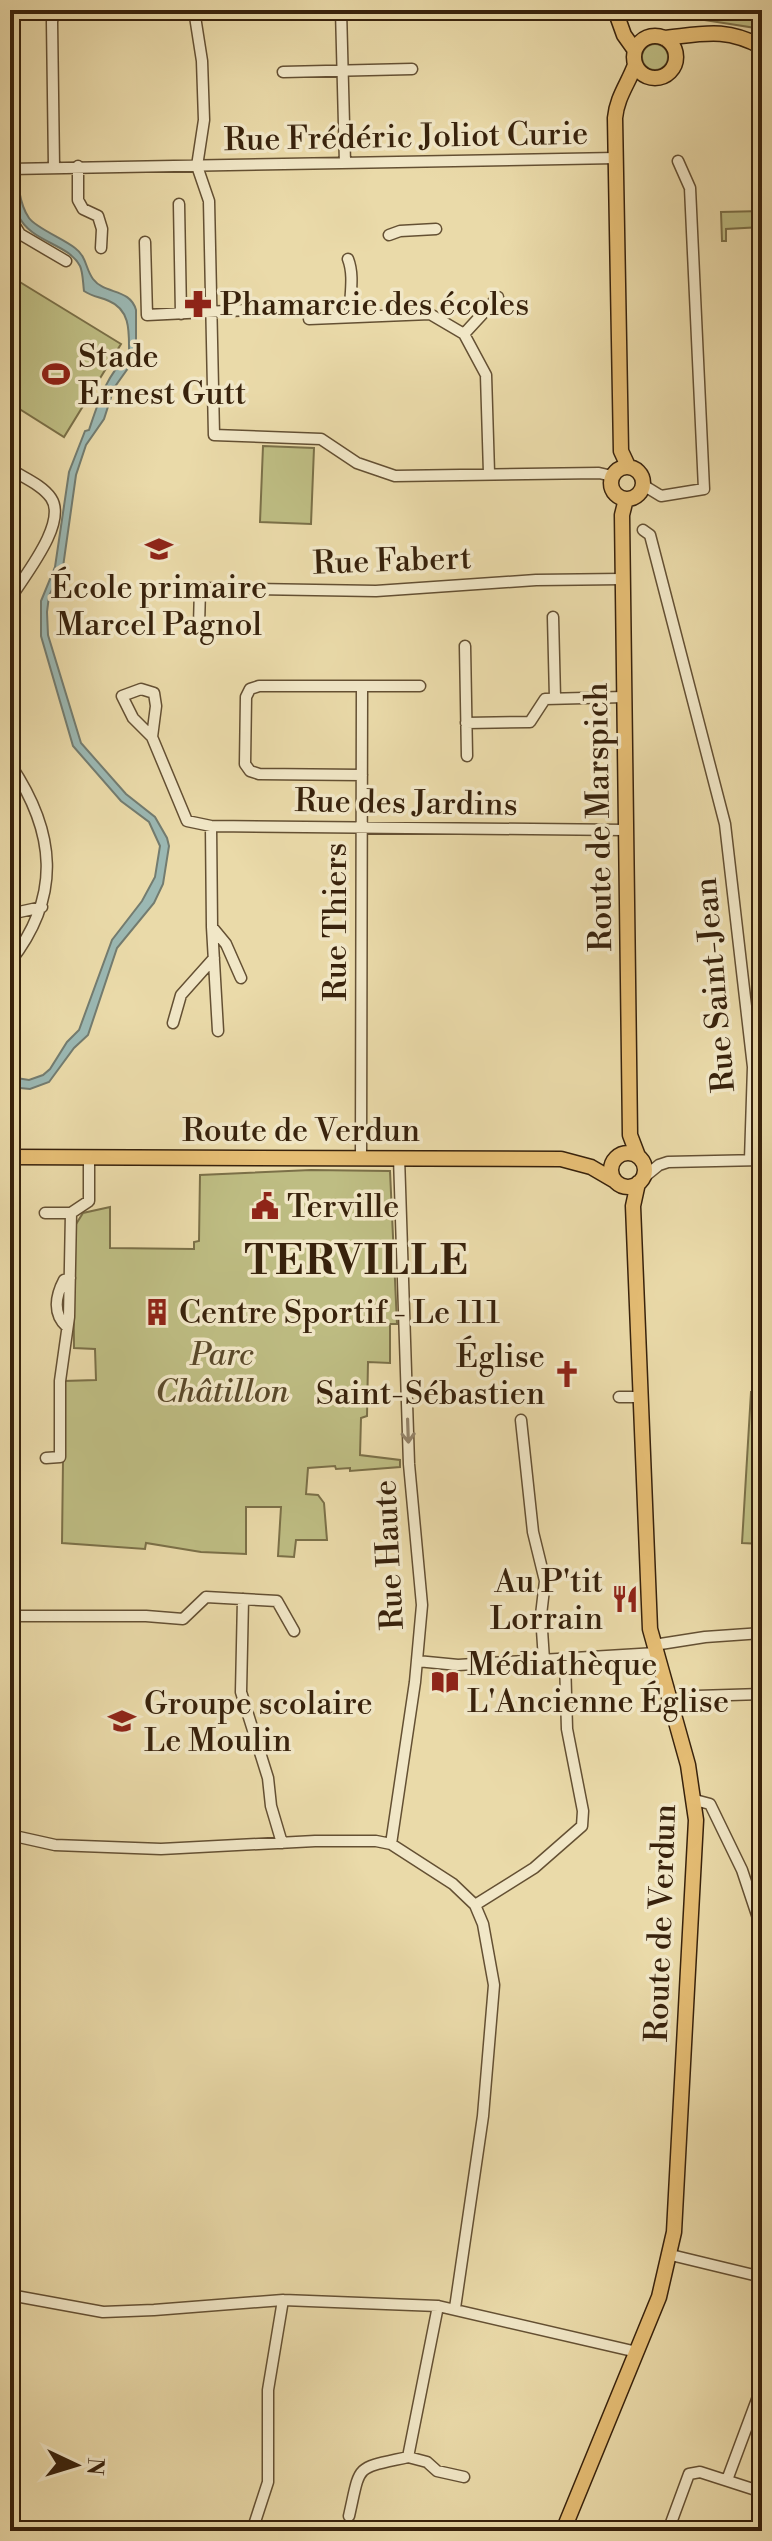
<svg xmlns="http://www.w3.org/2000/svg" width="772" height="2541" font-family="'Libre Bodoni',serif">
<style>
.green{fill:#bebd83;stroke:#7b7048;stroke-width:2}
.water{fill:#9bb8b3;stroke:#737c70;stroke-width:2}
.lines{fill:none;stroke-linecap:round;stroke-linejoin:round}
.minor-casing{stroke:#645033;stroke-width:13}
.major-casing{stroke:#38220c;stroke-width:17}
.minor{stroke:#f1e7c7;stroke-width:10}
.major{stroke:#e5bd74;stroke-width:14}
.oneway{stroke:#94846a}
.labels{text-anchor:middle;stroke-width:7;stroke-linejoin:round;paint-order:stroke}
.street-label{font-size:32px;fill:#38220c;stroke:#f1e7c7}
.poi-label{font-size:32px;fill:#38220c;stroke:#f1e7c7;text-anchor:start}
.park-label{font-size:32px;font-style:italic;fill:#5a492a;stroke:#f1e7c7}
.district-label{font-size:40px;font-weight:bold;letter-spacing:2px;fill:#38220c;stroke:#f1e7c7}
</style>
<rect width="100%" height="100%" fill="#eadaa9"/>
<filter id="stains"><feTurbulence type="fractalNoise" baseFrequency=".0025" numOctaves="4"/><feColorMatrix values="0 0 0 0 .2 0 0 0 0 .09 0 0 0 0 .02 0 0 0 .5 -.17"/></filter>
<radialGradient id="worn" r=".72"><stop offset=".6" stop-color="#630" stop-opacity="0"/><stop offset="1" stop-color="#630" stop-opacity=".3"/></radialGradient>
<path class="green" d="M642,10H762V29L641,10Z
M642 57a13 13 0 1 1 26 0a13 13 0 1 1-26 0Z
M762,211V227L726,229V241H722L721,212Z
M10,276L121,344L64,437L10,403Z
M263,446L314,448L311,524L260,522Z
M311,1170L390,1171L397,1324H390V1363L368,1362L367,1416L361,1418L360,1455L400,1460V1467L350,1471V1468L336,1469L335,1466L308,1468L306,1494L318,1495L324,1503L327,1540H296L294,1557L278,1556L281,1507H246V1554L201,1552L146,1543L145,1549L62,1543L64,1381L96,1380L95,1349L74,1348L73,1229L83,1213L110,1207V1248L194,1249V1242L199,1241L200,1175Z
M751,1392H762V1544L742,1543Z"/>
<path class="water" d="M10,115C19,143 12,194 29,218C36,228 64,239 75,248C87,257 85,268 93,279C105,295 130,288 136,310V357L114,388L104,419L86,445L76,475L63,567L49,596L47,612L48,635L81,743L126,794L155,817L167,838L169,846L163,884L154,903L117,948L88,1035L74,1048L49,1082L30,1089L10,1087V1077L29,1080L43,1075L50,1069L67,1042L79,1030L112,940L142,901L155,877L160,846L149,822L121,801L73,746L41,636V601L55,567L69,472L85,431L89,430C99,400 106,376 129,354C129,333 131,310 109,301C100,297 93,297 84,291C83,284 83,272 80,266C68,243 31,243 18,215C4,185 10,147 10,115Z"/>
<g class="lines">
<g class="minor-casing">
<path id="minor" d="M194,10L202,61L204,120L197,166L209,201L214,435L321,439L357,463L395,476L599,473L612,476
M341,10L345,163
M283,72L412,69
M78,166V200L83,209L98,216L102,229L101,248
M54,167L52,22L54,10
M10,169C212,165 414,162 616,158
M179,204L181,314
M10,218L20,234L66,261
M389,235L400,231L436,229
M145,242L147,315L309,307
M348,259C355,277 349,298 350,317
M309,319L430,314L464,334L486,375L489,473
M464,334L498,297
M10,469C24,478 42,485 51,498C68,523 24,576 10,599
M643,485L661,496L704,489L690,188L678,161
M643,530L650,535L725,824L753,1067L750,1160
M553,617L555,698
M199,626L200,588L376,591L536,580L623,579
M465,646L467,756
M466,723L530,722L545,699L624,697
M152,737L156,706L154,693L141,689L122,696L133,718L152,737L187,821L211,826L626,830
M10,764C56,832 62,896 10,962
M362,775L259,774L250,771L245,764L246,697L250,689L259,686H420
M211,826L212,927L218,1031
M10,914L42,907
M212,927L226,944L241,978
M173,1023L181,995L214,958
M361,1157L362,686
M643,1178L659,1165L668,1162L762,1160
M45,1213H71L69,1317L60,1381V1457L46,1458
M71,1213L89,1201V1158
M67,1327C52,1314 56,1295 64,1280L70,1278
M619,1397H642
M521,1420L533,1532L545,1581L541,1615L544,1660
M243,1599L241,1692L268,1778L271,1806L282,1843
M10,1616H146L183,1619L206,1597L277,1601L294,1631
M654,1645L705,1637L762,1633
M417,1661L458,1665L656,1653
M672,1704L697,1696L762,1694
M695,1800L710,1804L742,1870L762,1930
M10,1835L55,1845L161,1849L315,1841H376L391,1844L453,1884L475,1905L483,1924L494,1985L483,2116L455,2308
M391,1844L415,1682L422,1605L409,1464L399,1157
M475,1905L534,1868L582,1826L583,1811L567,1729L565,1660
M671,2255L762,2277
M10,2295L103,2312L154,2310L283,2300L438,2306L637,2352
M408,2457L427,2462L437,2471L464,2477
M727,2480L762,2386
M349,2516C361,2463 354,2469 408,2457L438,2306
M10,2518L16,2531
M252,2531L268,2482V2390L283,2300
M668,2531L689,2474L700,2472L762,2492"/>
</g>
<g class="major-casing">
<path id="major" d="M615,10L624,35L634,49
M634 57a21 21 0 1 1 42 0a21 21 0 1 1-42 0Z
M664,38C703,34 725,27 762,47
M628,466L621,451L615,118C617,97 628,84 635,65
M611 483a16 16 0 1 1 32 0a16 16 0 1 1-32 0Z
M626,499L622,515L630,1135L638,1156
M611 1170a17 17 0 1 1 34 0a17 17 0 1 1-34 0Z
M10,1157L561,1159L591,1167L615,1181
M563,2531L659,2297L674,2232L696,1820L688,1765L650,1629L633,1206L638,1183"/>
</g>
<use href="#minor" class="minor"/>
<use href="#major" class="major"/>
</g>
<defs><path id="oneway-shaft" d="M-6 0H5M1.5-3L5.5 0L1.5 3" fill="none" stroke-width="1.6" stroke-linecap="round" stroke-linejoin="round" transform="scale(2)"/></defs>
<use class="oneway" href="#oneway-shaft" transform="translate(408 1431) rotate(88)"/>
<defs>
<g id="pharmacy-bare" transform="scale(2.16)"><path d="M-2-6h4v4h4v4h-4v4h-4v-4h-4v-4h4Z" fill="#8f2418" stroke="#f1e7c7" stroke-width="2.5" paint-order="stroke"/></g>
<g id="stadium-bare" transform="scale(2.16)"><path d="M0-5a6.5 5 0 1 0 0 10a6.5 5 0 1 0 0-10ZM-3.5-1.8h7v3.6h-7Z" fill="#8f2418" stroke="#f1e7c7" stroke-width="2.5" paint-order="stroke"/></g>
<g id="school-bare" transform="scale(2.16)"><path d="M0-5L7-2L0 1L-7-2ZM-4 1L0 2.5L4 1V4Q0 6-4 4Z" fill="#8f2418" stroke="#f1e7c7" stroke-width="2.5" paint-order="stroke"/></g>
<g id="civic-bare" transform="scale(2.16)"><path d="M-.6-6.5H3V-4.5H.6V-3L4-1V1h2V6H-6V1h2V-1L-.6-3ZM-1.2 2.5V6h2.4V2.5Z" fill="#8f2418" stroke="#f1e7c7" stroke-width="2.5" paint-order="stroke"/></g>
<g id="building-bare" transform="scale(2.16)"><path d="M-4-6H4V6H1V3H-1V6H-4ZM-2.5-4.3h1.7v1.8h-1.7ZM.8-4.3h1.7v1.8H.8ZM-2.5-1h1.7V.8h-1.7ZM.8-1h1.7V.8H.8Z" fill="#8f2418" stroke="#f1e7c7" stroke-width="2.5" paint-order="stroke"/></g>
<g id="church-bare" transform="scale(2.16)"><path d="M-1.2-6h2.4v3.5h3.3v2.4h-3.3V6h-2.4V-.1h-3.3v-2.4h3.3Z" fill="#8f2418" stroke="#f1e7c7" stroke-width="2.5" paint-order="stroke"/></g>
<g id="restaurant-bare" transform="scale(2.16)"><path d="M-5-6h1v4h1v-4h1v4h1v-4h1v5L-1.5 .5V6h-2V.5L-5-1ZM5-6V6H3V1.5H1.5Q1.5-4 5-6Z" fill="#8f2418" stroke="#f1e7c7" stroke-width="2.5" paint-order="stroke"/></g>
<g id="library-bare" transform="scale(2.16)"><path d="M-6-4Q-3-5.5-.7-3.5V5Q-3 3-6 4ZM6-4Q3-5.5 .7-3.5V5Q3 3 6 4Z" fill="#8f2418" stroke="#f1e7c7" stroke-width="2.5" paint-order="stroke"/></g>
</defs>
<g fill-rule="evenodd">
<use href="#pharmacy-bare" x="198" y="304"/>
<use href="#stadium-bare" x="56" y="374"/>
<use href="#school-bare" x="159" y="549"/>
<use href="#civic-bare" x="265" y="1206"/>
<use href="#building-bare" x="157" y="1312"/>
<use href="#church-bare" x="567" y="1374"/>
<use href="#restaurant-bare" x="625" y="1599"/>
<use href="#library-bare" x="445" y="1682"/>
<use href="#school-bare" x="122" y="1721"/>
</g>
<g class="labels">
<g class="street-label">
<text transform="translate(406 136) rotate(-1)" y="11">Rue Frédéric Joliot Curie</text>
<text transform="translate(392 560) rotate(-2)" y="11">Rue Fabert</text>
<text transform="translate(406 802) rotate(1)" y="11">Rue des Jardins</text>
<text transform="translate(598 817) rotate(-91)" y="11">Route de Marspich</text>
<text transform="translate(335 922) rotate(-90)" y="11">Rue Thiers</text>
<text transform="translate(714 985) rotate(-95)" y="11">Rue Saint-Jean</text>
<text x="301" y="1141">Route de Verdun</text>
<text transform="translate(388 1555) rotate(-93)" y="11">Rue Haute</text>
<text transform="translate(660 1923) rotate(-88)" y="11">Route de Verdun</text>
</g>
<g class="poi-label">
<text x="220" y="315">Phamarcie des écoles</text>
<text x="78" y="367">Stade<tspan x="78" dy="37">Ernest Gutt</tspan></text>
<text x="159" y="598" text-anchor="middle">École primaire<tspan x="159" dy="37">Marcel Pagnol</tspan></text>
<text x="287" y="1217">Terville</text>
<text x="179" y="1323">Centre Sportif - Le 111</text>
<text x="545" y="1367" text-anchor="end">Église<tspan x="545" dy="37">Saint-Sébastien</tspan></text>
<text x="603" y="1592" text-anchor="end">Au P'tit<tspan x="603" dy="37">Lorrain</tspan></text>
<text x="467" y="1675">Médiathèque<tspan x="467" dy="37">L'Ancienne Église</tspan></text>
<text x="144" y="1714">Groupe scolaire<tspan x="144" dy="37">Le Moulin</tspan></text>
</g>
<g class="park-label">
<text x="222" y="1365">Parc<tspan x="222" dy="37">Châtillon</tspan></text>
</g>
<g class="district-label">
<text x="357" y="1274">TERVILLE</text>
</g>
</g>
<rect width="772" height="2541" fill="none" stroke="#eadaa9" stroke-width="40"/>
<rect x="12" y="12" width="748" height="2517" fill="none" stroke="#38220c" stroke-width="4"/>
<rect x="20" y="20" width="732" height="2501" fill="none" stroke="#38220c" stroke-width="2"/>
<g transform="translate(76 2465) rotate(94)" stroke="#f1e7c7" stroke-width="6" paint-order="stroke">
<path d="M0-6L14 30L0 20L-14 30Z" fill="#38220c"/>
<text y="-12" font-size="22" font-weight="bold" text-anchor="middle" fill="#38220c">N</text>
</g>
<rect width="100%" height="100%" filter="url(#stains)"/>
<rect width="100%" height="100%" fill="url(#worn)"/>
</svg>
